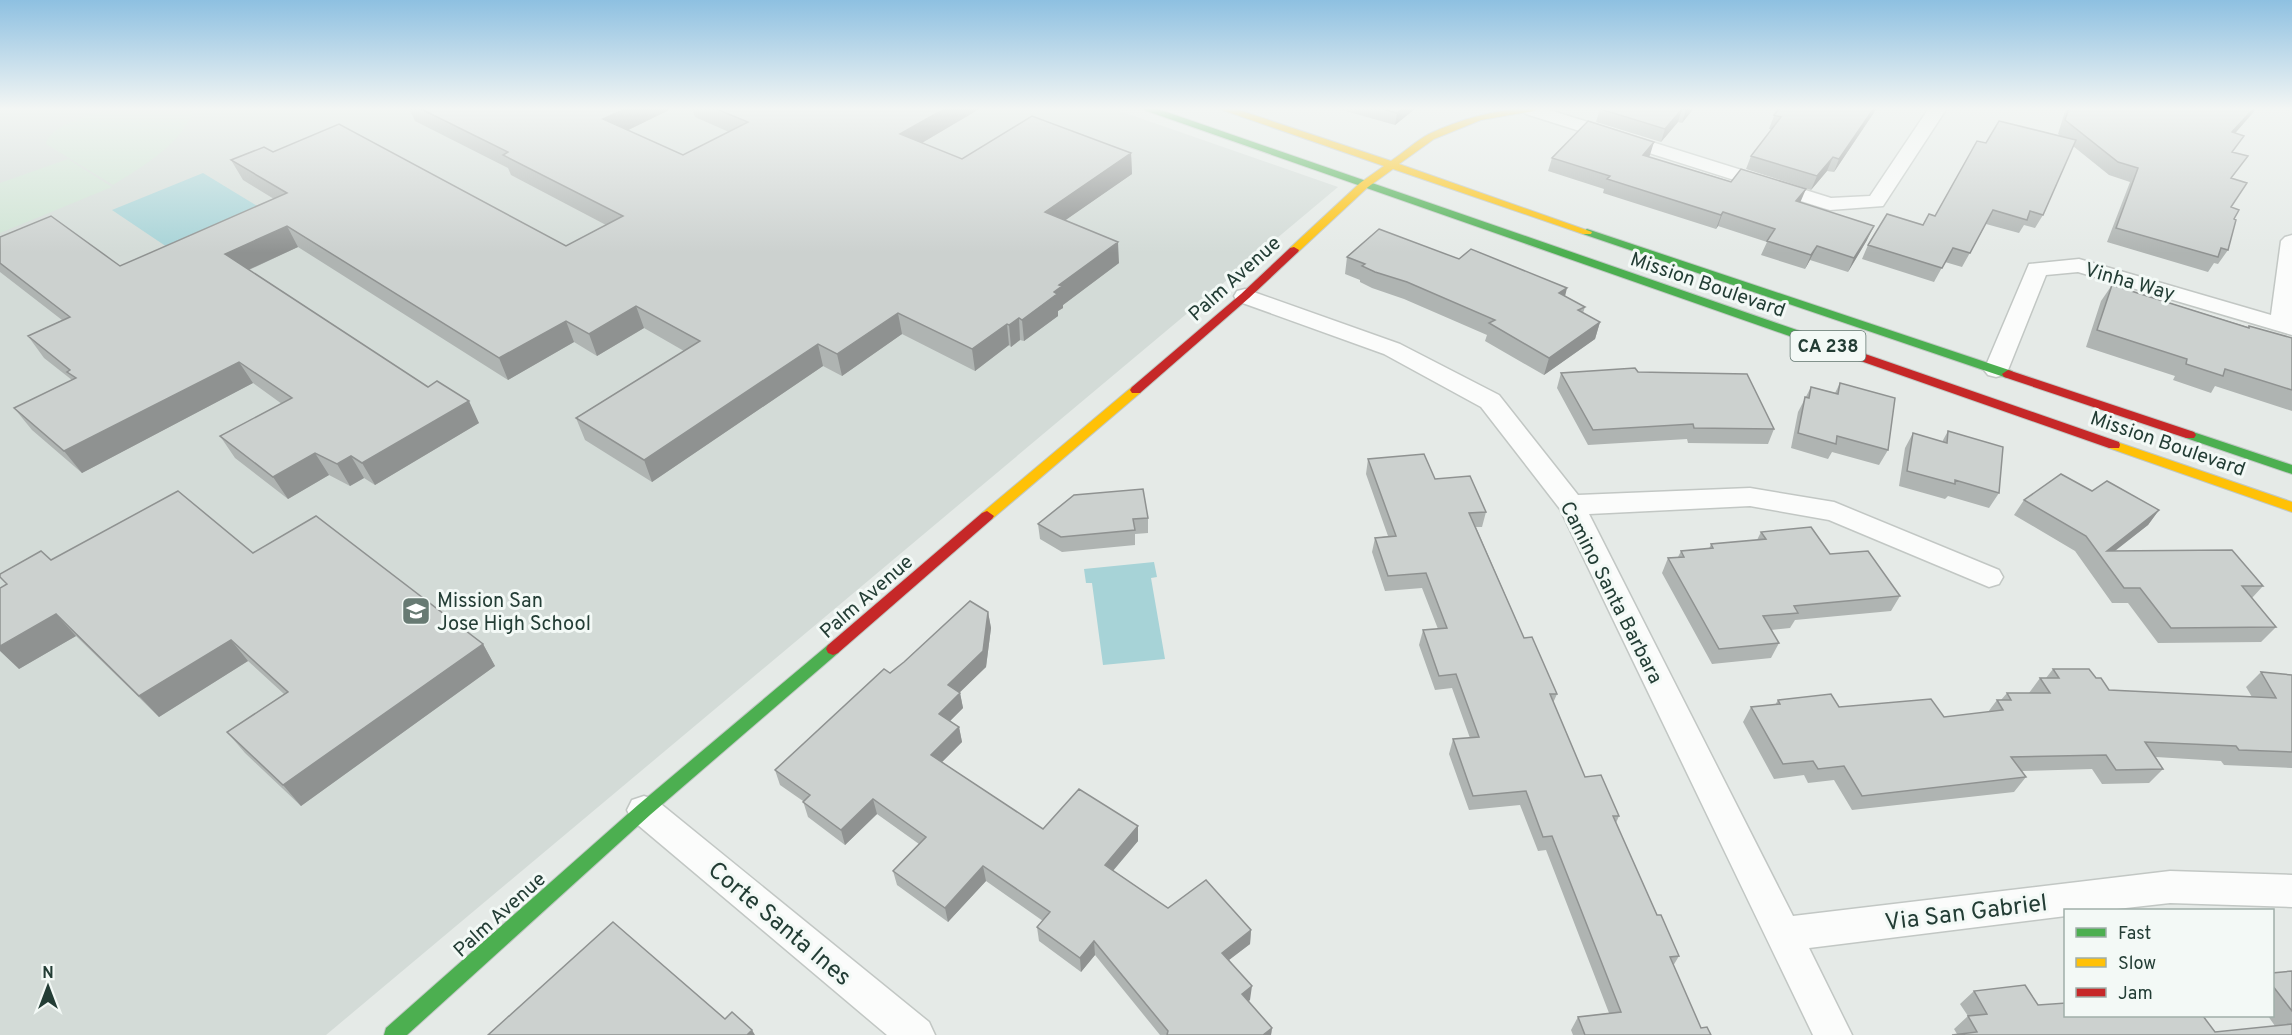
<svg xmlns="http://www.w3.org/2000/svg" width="2292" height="1035" font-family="Overpass,sans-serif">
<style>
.built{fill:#d3dbd7}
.green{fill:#cee3d3}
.water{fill:#a7d3d7}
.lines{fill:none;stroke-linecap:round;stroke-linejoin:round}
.street-casing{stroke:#c2c7c4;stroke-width:3}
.fast-casing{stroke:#c0c8c4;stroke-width:2}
.slow-casing{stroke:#c0c8c4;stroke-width:2}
.jam-casing{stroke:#c0c8c4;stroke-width:2}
.street{fill:#fbfcfb;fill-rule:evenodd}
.fast{fill:#4caf50;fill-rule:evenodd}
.slow{fill:#ffc107;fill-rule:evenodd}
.jam{fill:#c62828;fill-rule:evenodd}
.wall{fill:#afb4b2}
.shaded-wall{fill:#8f9291}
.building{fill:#ccd1cf;stroke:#8f9291;stroke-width:1.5}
.labels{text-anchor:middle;stroke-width:6;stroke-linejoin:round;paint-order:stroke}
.shield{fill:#f3f9f6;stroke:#61756f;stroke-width:1.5}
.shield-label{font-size:18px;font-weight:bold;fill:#233d35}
.street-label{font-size:20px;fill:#233d35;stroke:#f3f9f6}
.poi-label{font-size:20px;fill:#233d35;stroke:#f3f9f6;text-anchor:start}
.near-street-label{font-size:24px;fill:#233d35;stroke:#f3f9f6}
</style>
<rect width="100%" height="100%" fill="#e5eae7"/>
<path class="built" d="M0,108H1111L1338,187L326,1035H0Z"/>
<path class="green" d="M111,108H194C184,143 142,167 113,185L46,144C48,125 95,114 111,108Z
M68,159L112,187L0,233V183Z"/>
<path class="water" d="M203,173L262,209L170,249L112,210Z
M1154,562L1157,577L1151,578L1165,659L1103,665L1092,583H1086L1084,569Z"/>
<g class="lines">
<g class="street-casing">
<path id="street" d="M1524,108H1543L1831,198L1870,196L1929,108H1947L1883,206L1830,210L1823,208L1526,114L1523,110Z
M2292,235V335L2078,272L2046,275L2008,370L2004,375L1996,377L1988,375L1984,370L2029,264L2079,259L2271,315L2281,241L2285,237Z
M1245,289L1400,344L1499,395L1578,495L1750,488L1834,502L1999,570L2003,577L1999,584L1989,587L1829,520L1750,506L1589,514L1793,916L2170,871L2292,875V907L2170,903L2108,910H2066V916L1809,948L1852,1035H1813L1560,509L1481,407L1384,354L1237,301L1234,296L1237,291Z
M644,796L656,800L929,1022L935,1035H887L632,820L627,810L632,800Z"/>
</g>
<g class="fast-casing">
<path id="fast" d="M1143,108H1155L1823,339L1825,342L1819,346L1815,345L1144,110Z
M1587,229L2012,371L2014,374L2008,378L2004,377L1583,234L1582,232Z
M2190,431L2292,465V474L2186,438L2184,435L2186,432Z
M833,643L838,645L840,649L838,653L650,815L407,1035H384L386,1028L638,805L828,645Z"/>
</g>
<g class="slow-casing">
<path id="slow" d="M1221,108H1233L1391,161C1403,153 1416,141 1429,134C1463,118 1501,108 1538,108L1534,111L1481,120L1434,139L1399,164L1592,232L1591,234H1583L1393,169L1368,187L1298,252H1290V248L1360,183L1384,166L1222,110Z
M1136,386L1140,387L1142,390L1140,393L992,519H982L980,516L982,513L1132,387Z
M2114,441L2292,502V512L2109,448L2108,445Z"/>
</g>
<g class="jam-casing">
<path id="jam" d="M1294,247L1299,250L1298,252L1249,298L1140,393H1132L1130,390L1132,387L1241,294L1290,248Z
M1819,338L2119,442L2120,445L2119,448H2109L1815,345L1813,342L1815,339Z
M2008,370L2194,432L2196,435L2194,438H2186L2004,377L2002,374Z
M987,511L994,516L992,519L838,653L833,655L828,653L826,649L828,645L982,513Z"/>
</g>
<use href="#street" class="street"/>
<use href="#fast" class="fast"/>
<use href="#slow" class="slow"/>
<use href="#jam" class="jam"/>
</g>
<path class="wall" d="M409,108H668L669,110L628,130L683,155L729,132L695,117L692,108H981L922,143L962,159L1131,153L1132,174L1065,220L1119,263L1063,305V308L1058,311V316L1024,341L1020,340L1011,347L1009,345L975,371L902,334L842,376L823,366L652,482L585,440L576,418L684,351L644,328L597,356L574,342L508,380L298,247L249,270L479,423L375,485L364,478L350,486L329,475L288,499L235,458L220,436L282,404L253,383L82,473L32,430L14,408L72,380L44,358L28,336L62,320L0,272V237L120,266L274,199L243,180L231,160L273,152L566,246L606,225L511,175L508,168L415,121Z
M1335,108H1416L1395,125Z
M1694,108L1682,123L1678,122L1661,142L1596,122L1600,109Z
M1777,108H1877L1834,172L1827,171L1811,190L1746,169L1751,156L1772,129H1769Z
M2066,108H2257L2235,133L2233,152L2231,207L2234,219L2228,250L2218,264L2214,263L2208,272L2107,242L2130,182L2109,175L2073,146L2043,215L2035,228L2024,225L2019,233L1986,224L1962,267L1945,262L1934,282L1862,259L1868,245L1923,225L1935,216L1986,143L2062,137L2058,134Z
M1650,155L1649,157L1801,202L1867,240L1848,272L1810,260L1805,269L1761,255L1767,242L1718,226L1716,229L1603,193L1604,189L1548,171L1552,158Z
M1347,257L1459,259L1565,296L1585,307L1583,313L1600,322L1595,339L1544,375L1485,341L1487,335L1404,299L1372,288L1360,282V280L1345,274Z
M2112,285L2248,327L2249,326L2292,338V411L2215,386L2211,393L2173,380L2175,376L2086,347L2101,301Z
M1638,372L1774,429L1768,444L1688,443L1687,439L1588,445L1557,388L1561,373Z
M1840,383L1888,450L1879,465L1832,452L1828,459L1791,448L1798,412L1811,387L1835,393Z
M1948,431L1999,493L1989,508L1948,496L1945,499L1899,486L1905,448L1913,433L1942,442Z
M1368,459L1435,479L1486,512L1482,527H1476L1524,638L1557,694L1553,703L1585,777L1619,816L1616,823L1657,915L1679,956L1673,966L1701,1028L1711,1035H1573L1571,1030L1578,1017L1609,1013L1546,850L1538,851L1520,805L1469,810L1449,754L1453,739L1470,738L1452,688L1435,690L1419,645L1423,630L1438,629L1422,588L1385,591L1372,552L1375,538L1388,536L1366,474Z
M2092,491L2159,510L2148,525L2115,551L2263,586L2252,598L2276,627L2261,642L2158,643L2128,603H2112L2075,551L2014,515L2024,500Z
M1148,518V533L1135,534V545L1062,552L1040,539L1038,524Z
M1761,532L1830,554L1900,596L1891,611L1795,620L1790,628L1771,630L1779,643L1771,658L1712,664L1662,573L1668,558L1678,557L1681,551L1709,549L1711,544L1757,540Z
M253,553L483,644L495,666L301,806L245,753L227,732L284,694L248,661L159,717L76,636L19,669L51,560Z
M988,612L991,628L986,667L959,692L960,693L963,708L950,721L959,727L962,742L942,762L1043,829L1138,826V841L1113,871L1168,908L1251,930L1250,944L1229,960L1250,1000L1248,1001L1272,1028L1271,1035H1160L1095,955L1081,972L1039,941L1037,927L1043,921L986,881L948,922L897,885L893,871L919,844L877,814L845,845L808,817L803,801L780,785L775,770L890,673Z
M2053,669L2096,678L2109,690L2252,697L2246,687L2261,672L2292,675V768L2224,765L2221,761L2156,757L2163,769L2149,783L2102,784L2092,769L2021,771L2026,777L2014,792L1852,810L1834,780L1808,783L1804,775L1774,779L1743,722L1751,707L1775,705L1778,700L1839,707L1944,717L1988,712L1997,700H2001L2007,693H2029L2040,678H2046Z
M2292,971V1035L1957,1034L1954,1029L1968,1016L1960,1004L1974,991L2038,1005L2215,1032L2275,1026L2268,1016H2272V973Z"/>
<path class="shaded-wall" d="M627,108H668L669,110L610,139L603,119Z
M946,108H981L903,154L900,134Z
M1403,108H1416L1395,125L1397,113Z
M1687,108H1694L1682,123L1686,110Z
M1874,108H1877L1834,172L1839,159Z
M2254,108H2257L2224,146L2232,132Z
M1682,109L1678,122L1661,142L1665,129Z
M1654,142L1650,155L1639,168L1643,155Z
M1131,153L1132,174L1047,233L1045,212Z
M1833,157L1827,171L1811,190L1817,176Z
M1806,189L1800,203L1796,201Z
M1723,212L1718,226L1716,229L1721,215Z
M287,226L298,247L237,275L225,254Z
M1874,226L1867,240L1848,272L1854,258Z
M1118,242L1119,263L1063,305V308L1058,311V316L1024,341L1022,320L1054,292L1059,285Z
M1817,246L1810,260L1805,269L1811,255Z
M1567,288L1563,305L1559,293Z
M636,306L644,328L597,356L589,334Z
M898,313L902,334L842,376L837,354Z
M1019,318L1020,340L1011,347L1009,325Z
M566,321L574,342L508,380L499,358Z
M1600,322L1595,339L1544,375L1549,358Z
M1007,324L1009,345L975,371L972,349Z
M818,344L823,366L652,482L644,460Z
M239,362L253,383L82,473L64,451Z
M469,401L479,423L375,485L362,463Z
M315,453L329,475L288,499L273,477Z
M351,456L364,478L350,486L337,464Z
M2159,510L2148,525L2103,560L2107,551Z
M988,612L991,628L986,667L951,701L948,685Z
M56,614L76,636L19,669L0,651V646Z
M231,640L248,661L159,717L139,696Z
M483,644L495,666L301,806L283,785Z
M960,693L963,708L942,729L939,714Z
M959,727L962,742L934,770L931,755Z
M873,799L877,814L845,845L841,830Z
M1138,826V841L1105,880V865Z
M983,866L986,881L948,922L945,908Z
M1251,930L1250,944L1221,966L1222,953Z
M1094,941L1095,955L1081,972L1080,958Z
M1252,986L1250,1000L1241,1007L1242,994Z
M1272,1028L1271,1035H1263Z
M752,1030L755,1035H747Z"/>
<path class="building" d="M419,108H627L603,119L683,155L748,122L714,108H946L900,134L962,159L1032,116L1131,153L1045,212L1118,242L1059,285L1062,286L1054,292L1057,294L1022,320L1019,318L1009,325L1007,324L972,349L898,313L837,354L818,344L644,460L576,418L700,341L636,306L589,334L566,321L499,358L287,226L225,254L428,387L437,381L469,401L362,463L351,456L337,464L315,453L273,477L220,436L292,398L239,362L64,451L14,408L76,378L67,372L70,370L28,336L70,317L0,263V237L51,216L120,266L287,193L231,160L264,147L273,152L339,124L566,246L623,216L503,155L508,152Z
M1378,108H1403L1397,113Z
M1601,108H1687L1686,110L1682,109L1665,129L1600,109Z
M1780,108H1874L1839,159L1833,157L1817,176L1751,156L1781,117L1774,115Z
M2069,108H2254L2232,132L2244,136L2232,152L2248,156L2231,178L2247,183L2231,207L2239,210L2234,219L2236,220L2228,250L2221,248L2218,257L2116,228L2138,168L2118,162L2065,120Z
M1588,121L1654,142L1643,155L1731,182L1741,169L1806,189L1796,201L1874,226L1854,258L1817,246L1811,255L1767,241L1775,229L1723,212L1721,215L1607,179L1610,176L1552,158Z
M1999,121L2076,140L2043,215L2030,211L2027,220L1993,210L1970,253L1953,248L1942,268L1868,245L1887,214L1923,225L1929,214L1935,216L1977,141L1986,143Z
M1379,229L1459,259L1471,249L1567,288L1559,293L1585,307L1578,310L1600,322L1549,358L1489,323L1495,320L1407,282L1375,272L1362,266L1365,264L1347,257Z
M2112,285L2249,328V326L2292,338V390L2225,369L2223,376L2186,364L2187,359L2097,330Z
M1635,368L1638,372L1747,374L1774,429L1694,428L1693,424L1593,430L1561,373Z
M1840,383L1895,398L1888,450L1837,436L1836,444L1798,433L1805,397L1809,398L1811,387L1838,394Z
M1948,431L2003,447L1999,493L1955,480V484L1907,471L1913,433L1947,443Z
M1424,454L1435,479L1470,476L1486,512L1469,513L1524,638L1532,637L1557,694H1550L1585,777L1601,775L1619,816H1613L1657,915H1661L1679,956L1670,957L1701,1028L1707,1027L1711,1035H1585L1578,1017L1621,1012L1552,836L1543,837L1526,791L1473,796L1453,739L1479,737L1456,674L1439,676L1423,630L1447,628L1426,573L1388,576L1375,538L1396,536L1368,459Z
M2061,474L2092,491L2107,481L2159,510L2107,551L2232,550L2263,586H2242L2276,627L2171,628L2140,588H2124L2086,536L2024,500Z
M1143,489L1148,518L1133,519L1135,530L1061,537L1038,524L1074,495Z
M178,491L253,553L316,516L483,644L283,785L227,732L288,692L231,640L139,696L56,614L0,646V588L7,584L0,577V574L41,551L51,560Z
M1811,527L1830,554L1868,551L1900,596L1794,606L1798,613L1763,616L1779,643L1719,649L1668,558L1684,557L1681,551L1713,548L1711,544L1766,539L1761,532Z
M970,601L988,612L983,651L948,685L960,693L939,714L959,727L931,755L1043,829L1079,789L1138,826L1105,865L1168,908L1206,880L1251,930L1222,953L1252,986L1242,994L1272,1028L1263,1035H1167L1168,1031L1094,941L1080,958L1037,927L1050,912L983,866L945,908L893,871L926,837L873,799L841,830L803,802L810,795L775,770L884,669L890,673L904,662Z
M2053,669H2089L2096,678H2101L2109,690L2276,698L2261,672L2292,675V752L2239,750L2236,746L2145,742L2163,769L2116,770L2106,755L2011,757L2026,777L1862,796L1844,766L1818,769L1813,761L1783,764L1751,707L1780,704L1778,700L1831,694L1839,707L1931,699L1944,717L2003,710L1997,700H2011L2007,693H2050L2040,678H2059Z
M613,922L725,1019L732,1012L752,1030L747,1035H488Z
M2292,971V1011L2272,985V973Z
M2025,985L2038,1005L2066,1003V1016H2203L2215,1032L2292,1024V1035H1952L1977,1032L1968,1016L1987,1014L1974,991Z"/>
<linearGradient id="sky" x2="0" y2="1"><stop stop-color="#8ec0e1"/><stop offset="0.43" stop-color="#f3f6f4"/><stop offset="1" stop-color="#f3f6f4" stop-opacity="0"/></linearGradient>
<rect width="2292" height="253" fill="url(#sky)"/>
<defs>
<g id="school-square" transform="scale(1.5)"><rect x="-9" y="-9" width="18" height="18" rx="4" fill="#677a73" stroke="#f3f9f6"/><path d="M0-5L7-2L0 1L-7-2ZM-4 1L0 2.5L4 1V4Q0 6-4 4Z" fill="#fff"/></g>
</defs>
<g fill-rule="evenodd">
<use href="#school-square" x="416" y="611"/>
</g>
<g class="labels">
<rect class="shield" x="1790.5" y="331" width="75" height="30" rx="4.5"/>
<g class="shield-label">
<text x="1828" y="352">CA 238</text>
</g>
<g class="street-label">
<text transform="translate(1234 278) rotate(-42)" y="7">Palm Avenue</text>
<text transform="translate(2130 281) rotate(16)" y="7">Vinha Way</text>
<text transform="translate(1708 284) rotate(19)" y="7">Mission Boulevard</text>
<text transform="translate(2168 443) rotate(19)" y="7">Mission Boulevard</text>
<text transform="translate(1612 592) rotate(63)" y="7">Camino Santa Barbara</text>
<text transform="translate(866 596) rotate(-41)" y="7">Palm Avenue</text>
<text transform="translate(499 914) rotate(-42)" y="7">Palm Avenue</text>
</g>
<g class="poi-label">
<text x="437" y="607">Mission San<tspan x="437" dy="23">Jose High School</tspan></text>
</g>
<g class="near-street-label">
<text transform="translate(1966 912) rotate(-7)" y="8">Via San Gabriel</text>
<text transform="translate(780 923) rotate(40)" y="8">Corte Santa Ines</text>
</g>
</g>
<rect x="2064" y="909" width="210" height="108" fill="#f3f9f6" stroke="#a0aea9" stroke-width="1.5"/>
<rect x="2076" y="928" width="30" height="9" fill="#4caf50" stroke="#a0aea9" stroke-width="1.5"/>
<text x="2118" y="939" font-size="18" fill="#233d35">Fast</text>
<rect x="2076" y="958" width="30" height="9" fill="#ffc107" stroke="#a0aea9" stroke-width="1.5"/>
<text x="2118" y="969" font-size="18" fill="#233d35">Slow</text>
<rect x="2076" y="988" width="30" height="9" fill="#c62828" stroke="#a0aea9" stroke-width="1.5"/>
<text x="2118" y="999" font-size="18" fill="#233d35">Jam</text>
<g transform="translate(48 987)" stroke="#f3f9f6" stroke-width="4.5" paint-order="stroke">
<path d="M0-4.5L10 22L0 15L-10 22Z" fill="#233d35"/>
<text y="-9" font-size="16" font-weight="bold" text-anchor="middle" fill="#233d35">N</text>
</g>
</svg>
